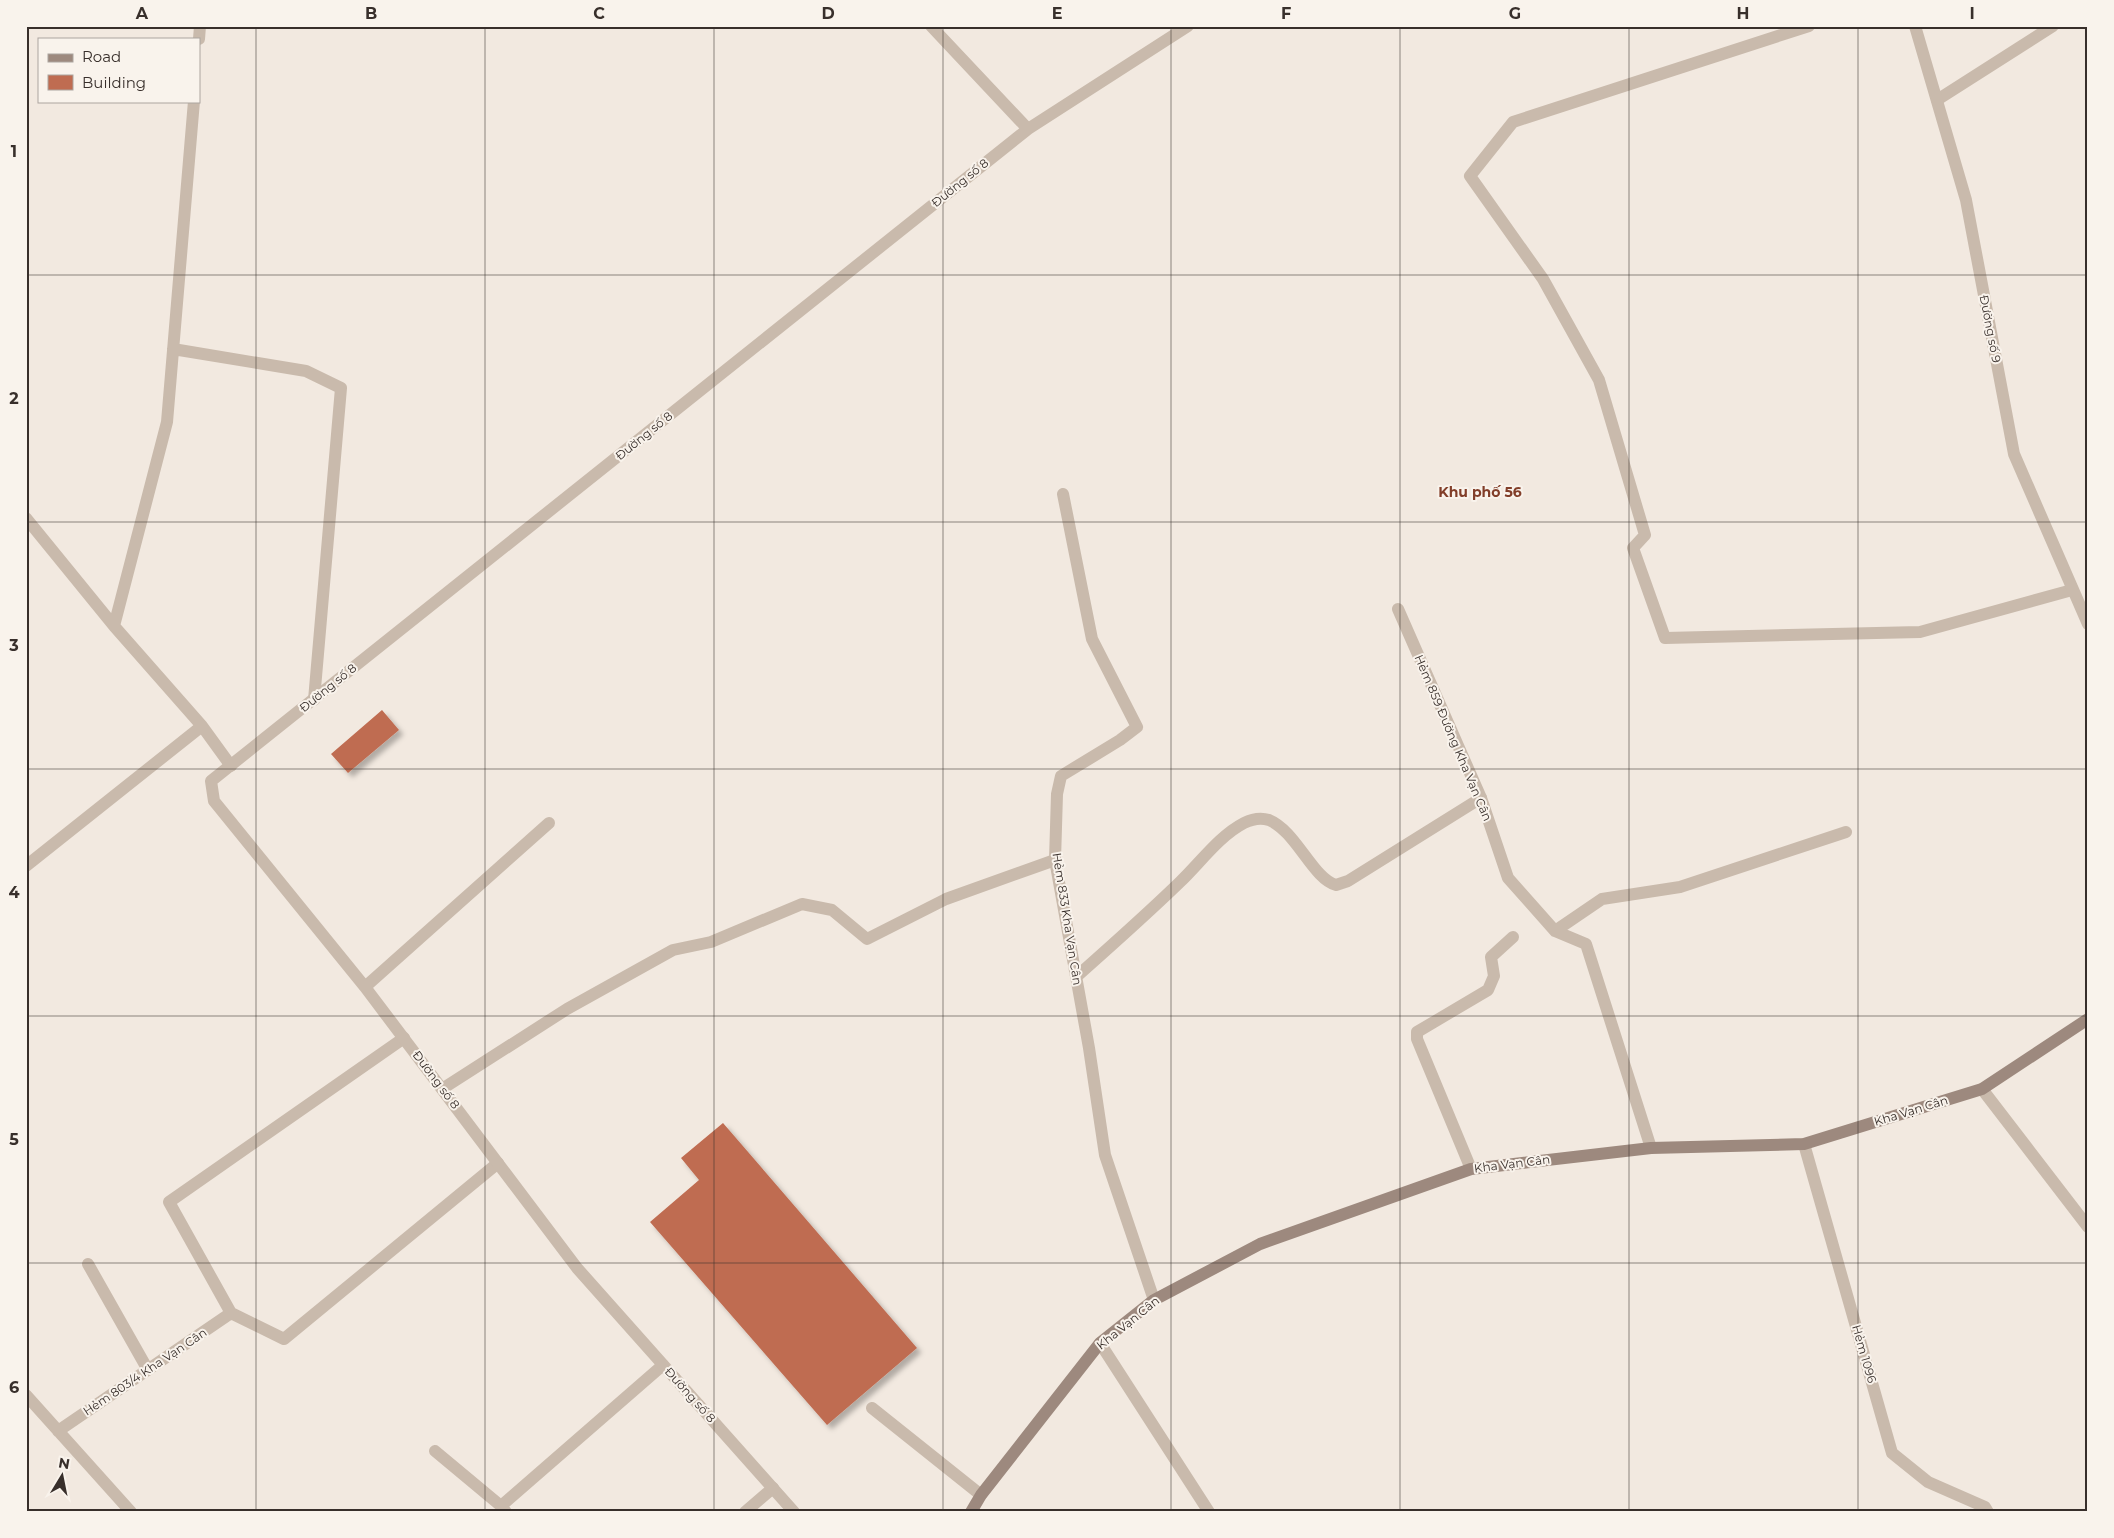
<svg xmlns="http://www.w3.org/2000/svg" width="2114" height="1538" font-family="Montserrat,sans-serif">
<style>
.building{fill:#bf6c51;filter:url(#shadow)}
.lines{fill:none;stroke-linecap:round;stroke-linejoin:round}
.service{stroke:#c9baac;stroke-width:12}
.minor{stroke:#c9baac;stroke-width:12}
.tertiary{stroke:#c9baac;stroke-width:12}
.secondary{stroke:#9d897e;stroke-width:12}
.grid{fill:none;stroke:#382f2b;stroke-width:1;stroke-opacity:0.55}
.labels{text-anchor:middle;stroke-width:4;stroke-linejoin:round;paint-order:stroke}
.street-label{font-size:12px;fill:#382f2b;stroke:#f9f3ec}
.neighbourhood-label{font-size:14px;font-weight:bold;fill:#823e29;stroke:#f9f3ec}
.neatline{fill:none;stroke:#382f2b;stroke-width:2}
.grid-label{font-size:16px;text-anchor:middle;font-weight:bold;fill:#382f2b}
</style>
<defs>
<filter id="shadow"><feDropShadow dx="4.5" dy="4.5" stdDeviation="2.5" flood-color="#0004"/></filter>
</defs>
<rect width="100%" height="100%" fill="#f2e9e0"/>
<path class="building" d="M382,710L399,730L348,773L331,754Z
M723,1123L917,1348L827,1425L650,1222L699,1180L681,1158Z"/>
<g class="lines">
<path class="service" d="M1809,26L1513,122L1470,176L1543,279L1599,380L1645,535L1633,548L1665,638L1920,632L2072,590
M199,39L200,26
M1937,100L2053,26
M173,349L306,371L341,388L314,700
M1063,494L1092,639L1137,727L1120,740L1061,776L1057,794L1055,860L1089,1048L1105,1155L1154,1300
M26,518L114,626L202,726L231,766
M114,626L167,422L194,101
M26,866L202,726
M1076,977C1111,946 1146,915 1180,882C1200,863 1219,836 1244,823C1252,819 1260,817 1269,820C1296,831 1313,879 1336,885L1348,881L1481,798
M404,1038L169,1202L231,1313L284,1339L498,1163
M88,1264L148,1370
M1100,1343L1209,1512
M26,1395L131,1512
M872,1408L981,1495
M58,1431L231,1313
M435,1451L501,1506
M506,1512L501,1506L663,1365
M745,1512L773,1488"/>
<path class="minor" d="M931,26L1028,129
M1398,609L1481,798L1508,878L1555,931L1586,944L1651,1148
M1555,931L1602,899L1680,887L1846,832
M365,987L549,823
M442,1089L567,1009L673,950L711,942L802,904L832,910L867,939L946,899L1055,860
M1982,1089L2088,1227
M1804,1144L1892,1453L1928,1482L1985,1507L1988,1512
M1471,1169L1417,1039V1032L1488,990L1494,976L1491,957L1513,937
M794,1512L577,1268L365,987L214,801L211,781L1028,129L1188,26"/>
<path class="tertiary" d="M1915,26L1966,200L2014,454L2088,624"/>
<path class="secondary" d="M971,1512L981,1495L1100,1343L1154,1300L1260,1244L1471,1169L1651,1148L1804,1144L1982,1089L2088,1019"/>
</g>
<path class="grid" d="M256,26V1512M485,26V1512M714,26V1512M943,26V1512M1171,26V1512M1400,26V1512M1629,26V1512M1858,26V1512M26,275H2088M26,522H2088M26,769H2088M26,1016H2088M26,1263H2088"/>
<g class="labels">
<g class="street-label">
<text transform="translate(960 183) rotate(-39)" y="4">Đường số 8</text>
<text transform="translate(1990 329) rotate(79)" y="4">Đường số 9</text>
<text transform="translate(644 436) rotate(-39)" y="4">Đường số 8</text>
<text transform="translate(328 688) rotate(-39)" y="4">Đường số 8</text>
<text transform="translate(1453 738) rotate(67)" y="4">Hẻm 859 Đường Kha Vạn Cân</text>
<text transform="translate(1067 919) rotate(81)" y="4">Hẻm 833 Kha Vạn Cân</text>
<text transform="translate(436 1080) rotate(53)" y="4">Đường số 8</text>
<text transform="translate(1911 1111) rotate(-17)" y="4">Kha Vạn Cân</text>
<text transform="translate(1512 1164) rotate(-7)" y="4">Kha Vạn Cân</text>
<text transform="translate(1128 1323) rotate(-39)" y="4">Kha Vạn Cân</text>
<text transform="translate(1864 1354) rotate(74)" y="4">Hẻm 1096</text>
<text transform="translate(145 1372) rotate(-34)" y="4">Hẻm 803/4 Kha Vạn Cân</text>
<text transform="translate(690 1395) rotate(48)" y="4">Đường số 8</text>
</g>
<g class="neighbourhood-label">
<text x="1480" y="497">Khu phố 56</text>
</g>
</g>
<rect width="2114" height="1538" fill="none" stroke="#f9f3ec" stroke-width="55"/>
<rect x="38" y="38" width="162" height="65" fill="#f9f3ec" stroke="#aca59f"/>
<rect x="48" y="54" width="25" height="8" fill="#9d897e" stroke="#aca59f"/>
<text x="82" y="62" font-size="15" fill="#382f2b">Road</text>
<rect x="48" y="75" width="25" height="15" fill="#bf6c51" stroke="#aca59f"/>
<text x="82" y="88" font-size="15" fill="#382f2b">Building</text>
<g transform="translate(62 1476) rotate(10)" stroke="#f9f3ec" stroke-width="4" paint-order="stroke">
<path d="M0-4L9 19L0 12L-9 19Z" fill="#382f2b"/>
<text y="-8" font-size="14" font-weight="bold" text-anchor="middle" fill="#382f2b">N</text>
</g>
<rect x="28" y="28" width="2058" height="1482" class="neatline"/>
<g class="grid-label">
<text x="142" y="19">A</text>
<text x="371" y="19">B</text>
<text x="599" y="19">C</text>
<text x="828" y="19">D</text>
<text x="1057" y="19">E</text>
<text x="1286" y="19">F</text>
<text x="1515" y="19">G</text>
<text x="1743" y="19">H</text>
<text x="1972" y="19">I</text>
<text x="14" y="157">1</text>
<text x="14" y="404">2</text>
<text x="14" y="651">3</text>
<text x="14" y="898">4</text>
<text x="14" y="1145">5</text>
<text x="14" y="1393">6</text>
</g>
</svg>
